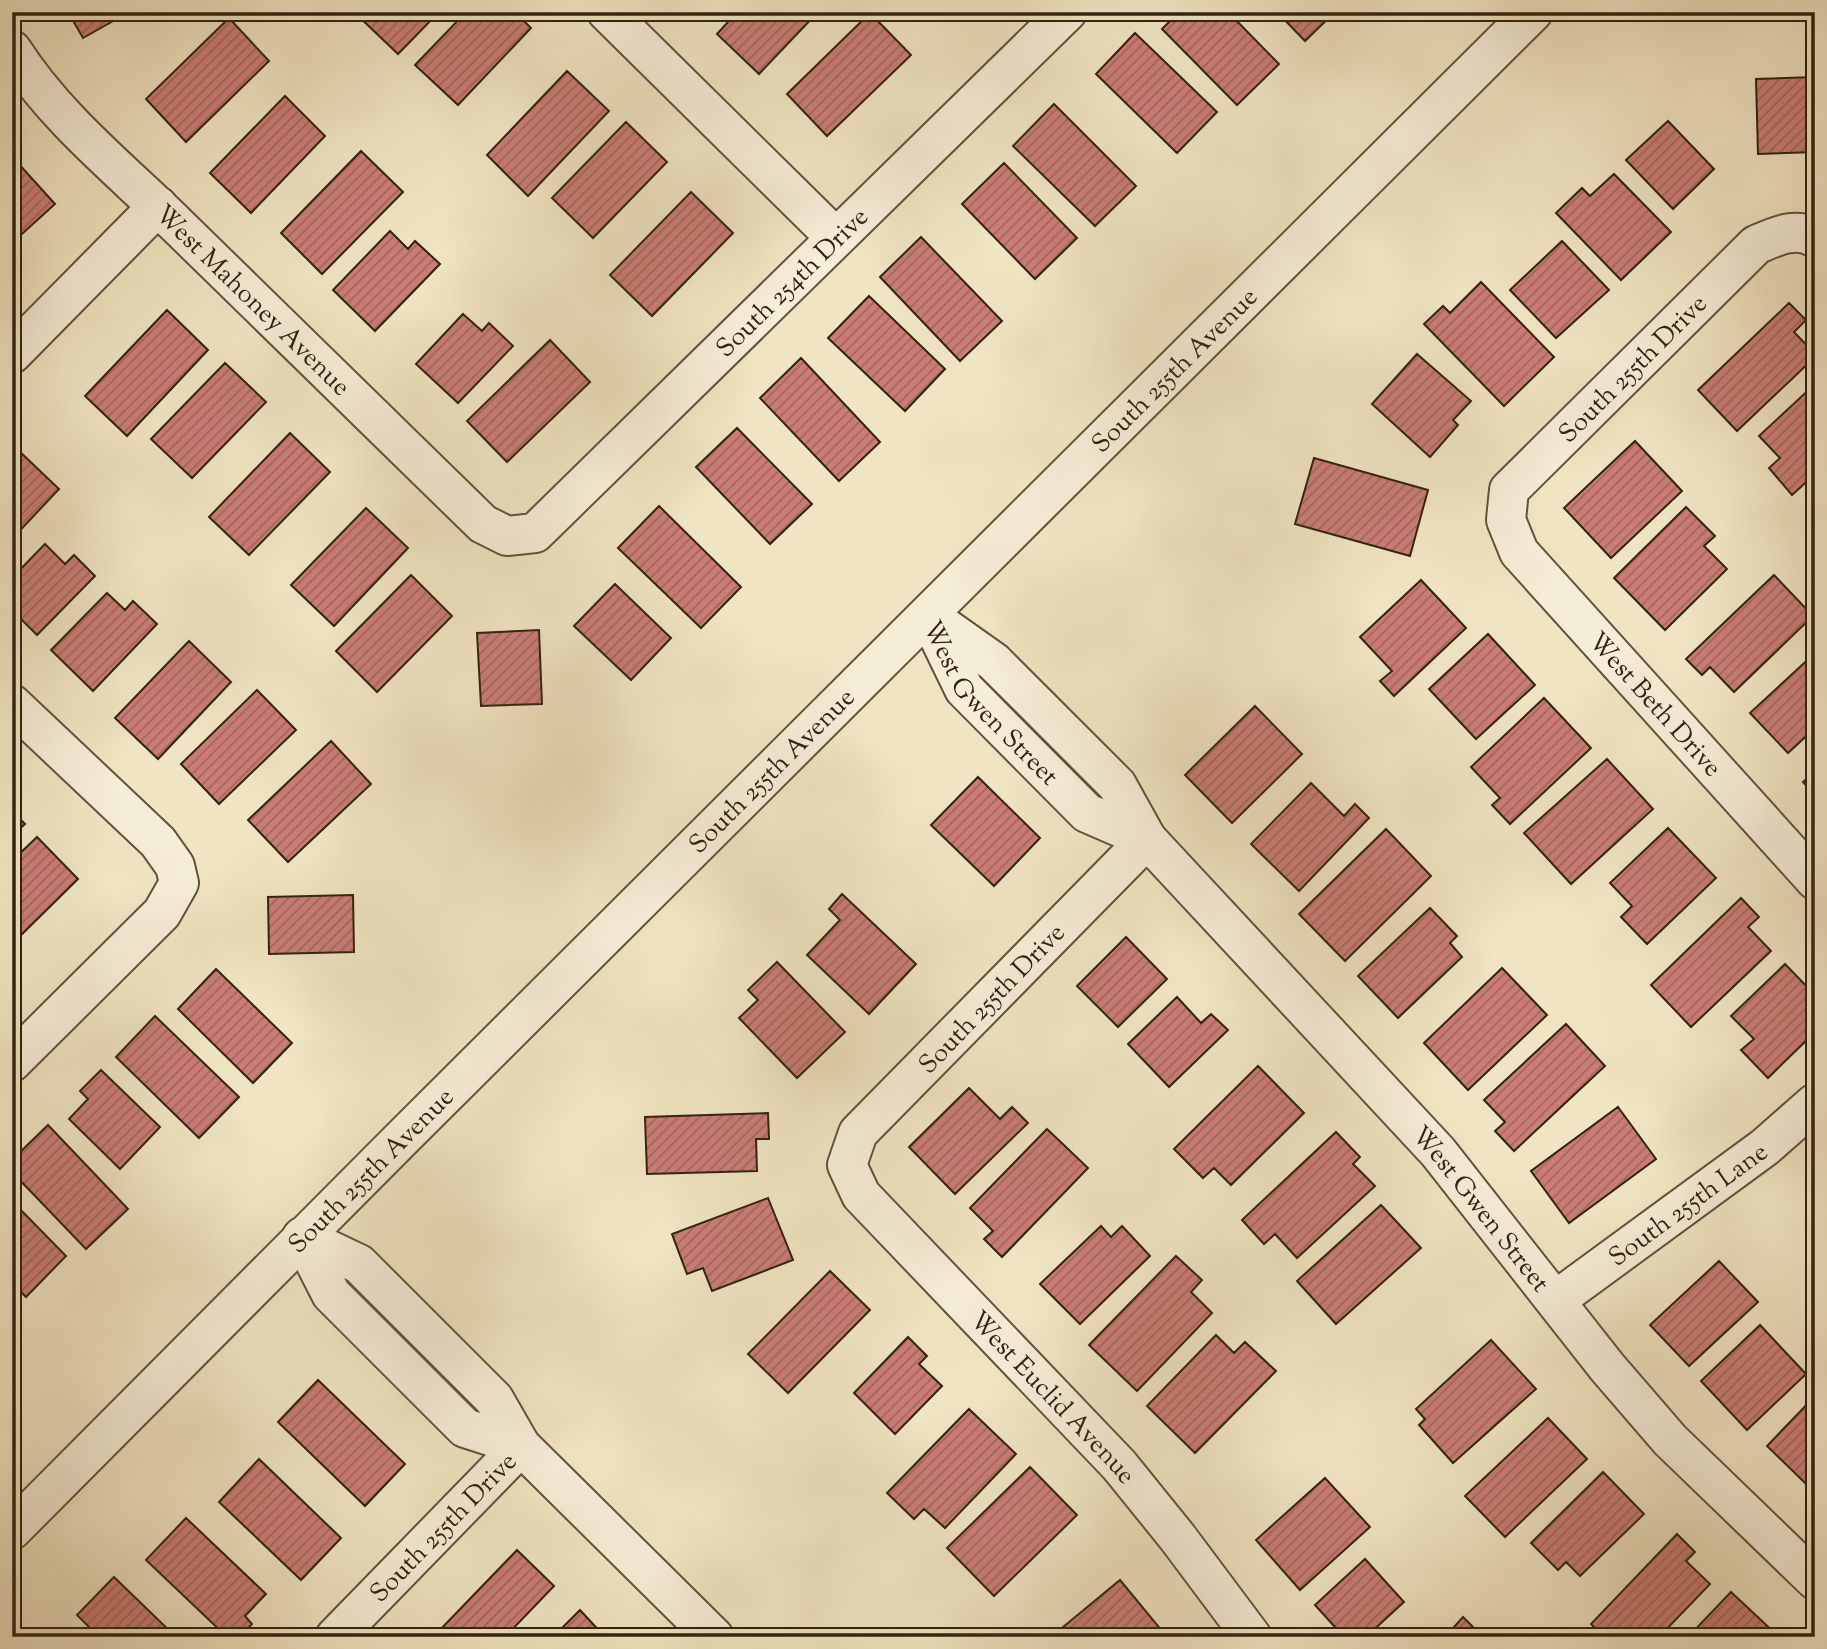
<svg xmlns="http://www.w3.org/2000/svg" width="1827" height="1649" font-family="'Sorts Mill Goudy',serif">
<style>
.building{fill:url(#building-hatch);stroke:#302310;stroke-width:2}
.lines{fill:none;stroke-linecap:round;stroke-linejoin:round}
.minor-casing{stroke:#60533c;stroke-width:42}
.minor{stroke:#f6edd7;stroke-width:38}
.labels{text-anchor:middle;stroke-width:6;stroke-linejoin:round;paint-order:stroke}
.street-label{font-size:26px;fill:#302310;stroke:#f6edd7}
</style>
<defs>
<pattern id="building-hatch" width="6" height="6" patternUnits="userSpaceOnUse" patternTransform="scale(1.75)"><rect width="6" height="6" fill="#ca7d76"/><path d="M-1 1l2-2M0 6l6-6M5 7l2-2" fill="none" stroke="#a4665f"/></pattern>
</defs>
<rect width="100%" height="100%" fill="#f1e4c2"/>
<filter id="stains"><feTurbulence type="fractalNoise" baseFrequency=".00286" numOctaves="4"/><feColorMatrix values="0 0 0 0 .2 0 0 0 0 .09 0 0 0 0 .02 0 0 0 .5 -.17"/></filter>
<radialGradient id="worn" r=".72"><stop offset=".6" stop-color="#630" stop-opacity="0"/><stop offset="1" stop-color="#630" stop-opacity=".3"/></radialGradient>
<path class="building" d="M68,12H129L83,38Z
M358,12H439L398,54L356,14Z
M466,12H515L531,28L458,105L415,65Z
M737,12H818L759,74L717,34Z
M1179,12H1228L1279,64L1237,105L1162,29Z
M1277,12H1335L1305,41Z
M870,13L911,55L827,136L787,94Z
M229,18L269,61L186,142L146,99Z
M1135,33L1217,112L1177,153L1096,74Z
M567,71L609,111L528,196L487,155Z
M1815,77V152L1758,154L1756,79Z
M285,96L325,136L251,213L210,173Z
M1054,104L1136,186L1095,226L1013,146Z
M1668,121L1714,169L1673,209L1626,160Z
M626,122L667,162L593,238L552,198Z
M361,151L403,192L322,274L281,233Z
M17,162L55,204L12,243V167Z
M1004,163L1077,238L1035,279L962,204Z
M1614,174L1671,232L1621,280L1556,213L1582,188L1590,196Z
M691,192L733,233L652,316L610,275Z
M390,231L408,249L415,241L440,264L375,331L333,290Z
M921,237L1002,321L960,361L880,277Z
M1562,241L1609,290L1556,338L1510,290Z
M1481,282L1554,357L1504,406L1424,324L1443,306L1450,313Z
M869,296L945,369L905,411L828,338Z
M1789,303L1806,320L1794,332L1815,354V357L1737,431L1698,390Z
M167,310L208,350L127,436L85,396Z
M463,314L482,331L489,323L513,346L458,403L416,364Z
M550,340L590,382L507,462L467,421Z
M1417,354L1471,401L1453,420L1458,425L1430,457L1372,404Z
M801,358L880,442L839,481L760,398Z
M225,363L266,402L192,478L151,439Z
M1815,384V474L1792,495L1769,468L1780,458L1759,436Z
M737,428L812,504L770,544L696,467Z
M290,433L330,472L249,555L209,517Z
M1635,441L1682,491L1611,558L1564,508Z
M17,449L59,489L12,539V454Z
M1314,458L1428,490L1410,556L1295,524Z
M659,506L741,587L701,628L618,548Z
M1686,507L1715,536L1704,546L1727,569L1665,630L1614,578Z
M366,508L408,548L334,626L291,585Z
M45,544L65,564L74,555L95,576L37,635L12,610V578Z
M411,575L452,616L377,692L336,651Z
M1774,575L1813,616L1734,692L1710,667L1702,675L1686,659Z
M1421,580L1466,628L1394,696L1380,681L1392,671L1360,637Z
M615,584L671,638L631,680L574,626Z
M107,593L125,610L133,601L157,624L93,691L51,650Z
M539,630L542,704L481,706L477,633Z
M1488,634L1535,685L1476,739L1429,689Z
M189,641L231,682L158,759L115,718Z
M1815,653V728L1788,753L1750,713Z
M257,690L296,730L219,804L181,764Z
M1544,698L1591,748L1510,824L1492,805L1500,798L1471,767Z
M1255,706L1302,754L1232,823L1185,775Z
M331,741L371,784L288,862L248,820Z
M1607,759L1653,809L1571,884L1524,833Z
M1815,771V795L1803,782Z
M978,777L1040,838L994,886L931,825Z
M1311,783L1344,816L1355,804L1369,818L1299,891L1251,844Z
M12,811L25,824L12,836Z
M1668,828L1716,878L1647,944L1621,917L1632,906L1610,883Z
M1386,829L1431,876L1345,961L1299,914Z
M37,837L78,879L12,944V861Z
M842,894L916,964L869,1014L807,955L840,920L829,909Z
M353,895L354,952L269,954L268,897Z
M1741,898L1759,917L1748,927L1771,951L1691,1027L1651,985Z
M1430,908L1457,936L1450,943L1462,957L1398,1018L1358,976Z
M1126,937L1167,979L1118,1027L1077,986Z
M777,962L845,1032L797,1078L739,1018L758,1000L748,990Z
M1785,964L1815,995V1032L1768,1078L1741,1050L1754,1039L1731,1016Z
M1502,968L1547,1015L1468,1090L1424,1043Z
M216,969L292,1043L253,1083L178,1009Z
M1177,997L1201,1023L1211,1014L1228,1030L1169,1087L1128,1044Z
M155,1016L239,1097L199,1138L116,1057Z
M1566,1024L1605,1066L1514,1151L1495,1131L1505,1122L1484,1100Z
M1258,1066L1304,1113L1231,1185L1214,1168L1203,1178L1174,1149Z
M101,1070L160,1127L120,1169L69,1119L88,1099L80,1091Z
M969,1088L1000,1119L1012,1107L1028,1123L955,1194L909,1147Z
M1618,1107L1656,1159L1569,1223L1531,1171Z
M768,1113L769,1139H756L757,1171L647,1174L645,1117Z
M48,1125L128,1209L86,1249L12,1172V1160Z
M1047,1129L1088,1168L1002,1257L984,1239L993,1231L970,1208Z
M1336,1132L1360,1157L1353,1164L1375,1186L1297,1258L1275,1234L1264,1244L1242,1220Z
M768,1198L793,1260L712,1291L703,1268L687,1274L672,1234Z
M12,1201L66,1256L26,1297L12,1283Z
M1381,1205L1421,1248L1336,1324L1297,1281Z
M1101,1226L1111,1237L1122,1226L1150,1256L1080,1324L1040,1284Z
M1176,1256L1202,1280L1191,1292L1212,1313L1137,1391L1089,1345Z
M1719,1261L1758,1302L1689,1366L1650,1325Z
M830,1271L870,1310L788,1393L748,1354Z
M1760,1325L1806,1374L1747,1430L1701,1381Z
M1216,1335L1234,1353L1245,1342L1276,1371L1195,1453L1147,1406Z
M908,1337L927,1356L919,1364L942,1386L895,1434L854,1393Z
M1491,1340L1536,1389L1453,1463L1419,1425L1425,1419L1416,1409Z
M318,1380L405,1464L365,1506L278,1422Z
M1815,1396V1478L1807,1485L1767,1446Z
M969,1409L1016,1454L945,1528L924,1509L914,1519L887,1493Z
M1548,1418L1587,1459L1505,1537L1465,1496Z
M259,1459L341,1538L301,1580L219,1502Z
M1030,1467L1077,1515L994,1596L947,1548Z
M1603,1472L1644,1514L1580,1576L1566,1562L1558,1570L1531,1543Z
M1325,1478L1370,1527L1300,1590L1256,1540Z
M186,1518L266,1594L245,1616L252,1624L240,1637H227L146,1560Z
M1677,1534L1695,1552L1686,1561L1710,1584L1659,1637H1603L1591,1624Z
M517,1550L554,1586L505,1637H441L437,1633Z
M1365,1559L1404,1602L1366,1637H1344L1315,1605Z
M114,1577L176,1637H99L77,1615Z
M1120,1580L1163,1632L1157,1637H1051Z
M1731,1592L1778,1636L1688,1637Z
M580,1610L605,1637H553Z
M1463,1617L1483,1637H1445Z"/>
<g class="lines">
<g class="minor-casing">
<g id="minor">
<path d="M607,12L835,237"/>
<path id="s1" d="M12,50C56,119 121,170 179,227C281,326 382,425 483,524L507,536L535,533L1067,12"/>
<path id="s2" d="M1815,238C1796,226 1774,237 1756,245L1509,490L1506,520L1519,552L1815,880"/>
<path d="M12,354L158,206"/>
<path id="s3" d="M929,616L994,662L1117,785L1147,839L1438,1152L1607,1367L1670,1440L1815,1580"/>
<path id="s4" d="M929,617L964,689L1087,813L1147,839"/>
<path d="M12,704L158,842L175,866L179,883L162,913L12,1062"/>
<path id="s5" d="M1147,839L858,1133L847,1165L861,1195L1119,1465L1178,1538L1252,1637"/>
<path d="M302,1237L359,1264L494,1399L521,1446L714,1637"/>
<path d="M302,1237L331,1294L465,1428L521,1446"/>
<path id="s6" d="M1556,1300L1765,1147L1815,1103"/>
<path id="s7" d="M12,1530C516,1021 1026,518 1533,12"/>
<path id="s8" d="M335,1637L521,1446"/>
</g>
</g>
<use href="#minor" class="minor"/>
</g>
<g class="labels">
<g class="street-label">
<text dy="9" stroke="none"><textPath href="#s1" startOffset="1083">South 254th Drive</textPath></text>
<text dy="9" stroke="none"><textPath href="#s1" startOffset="348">West Mahoney Avenue</textPath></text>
<text transform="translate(1632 368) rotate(-45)" y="9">South 255th Drive</text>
<text dy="9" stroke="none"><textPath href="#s7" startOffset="1642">South 255th Avenue</textPath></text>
<text dy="9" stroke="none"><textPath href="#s2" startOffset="679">West Beth Drive</textPath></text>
<text dy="9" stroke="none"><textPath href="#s4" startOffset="107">West Gwen Street</textPath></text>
<text dy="9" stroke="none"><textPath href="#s7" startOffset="1074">South 255th Avenue</textPath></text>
<text transform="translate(991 998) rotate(-46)" y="9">South 255th Drive</text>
<text dy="9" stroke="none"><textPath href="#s7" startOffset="508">South 255th Avenue</textPath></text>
<text dy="9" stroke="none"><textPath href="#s6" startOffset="163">South 255th Lane</textPath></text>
<text dy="9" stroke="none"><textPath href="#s3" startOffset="814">West Gwen Street</textPath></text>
<text dy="9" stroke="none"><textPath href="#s5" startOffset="758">West Euclid Avenue</textPath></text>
<text dy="9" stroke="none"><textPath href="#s8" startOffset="154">South 255th Drive</textPath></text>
</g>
</g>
<rect width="1827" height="1649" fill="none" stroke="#f1e4c2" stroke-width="42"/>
<rect x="14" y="14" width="1799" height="1621" fill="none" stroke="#302310" stroke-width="3.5"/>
<rect x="21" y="21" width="1785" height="1607" fill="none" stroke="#302310" stroke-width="2"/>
<rect width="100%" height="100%" filter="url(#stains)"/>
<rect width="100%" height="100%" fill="url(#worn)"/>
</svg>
